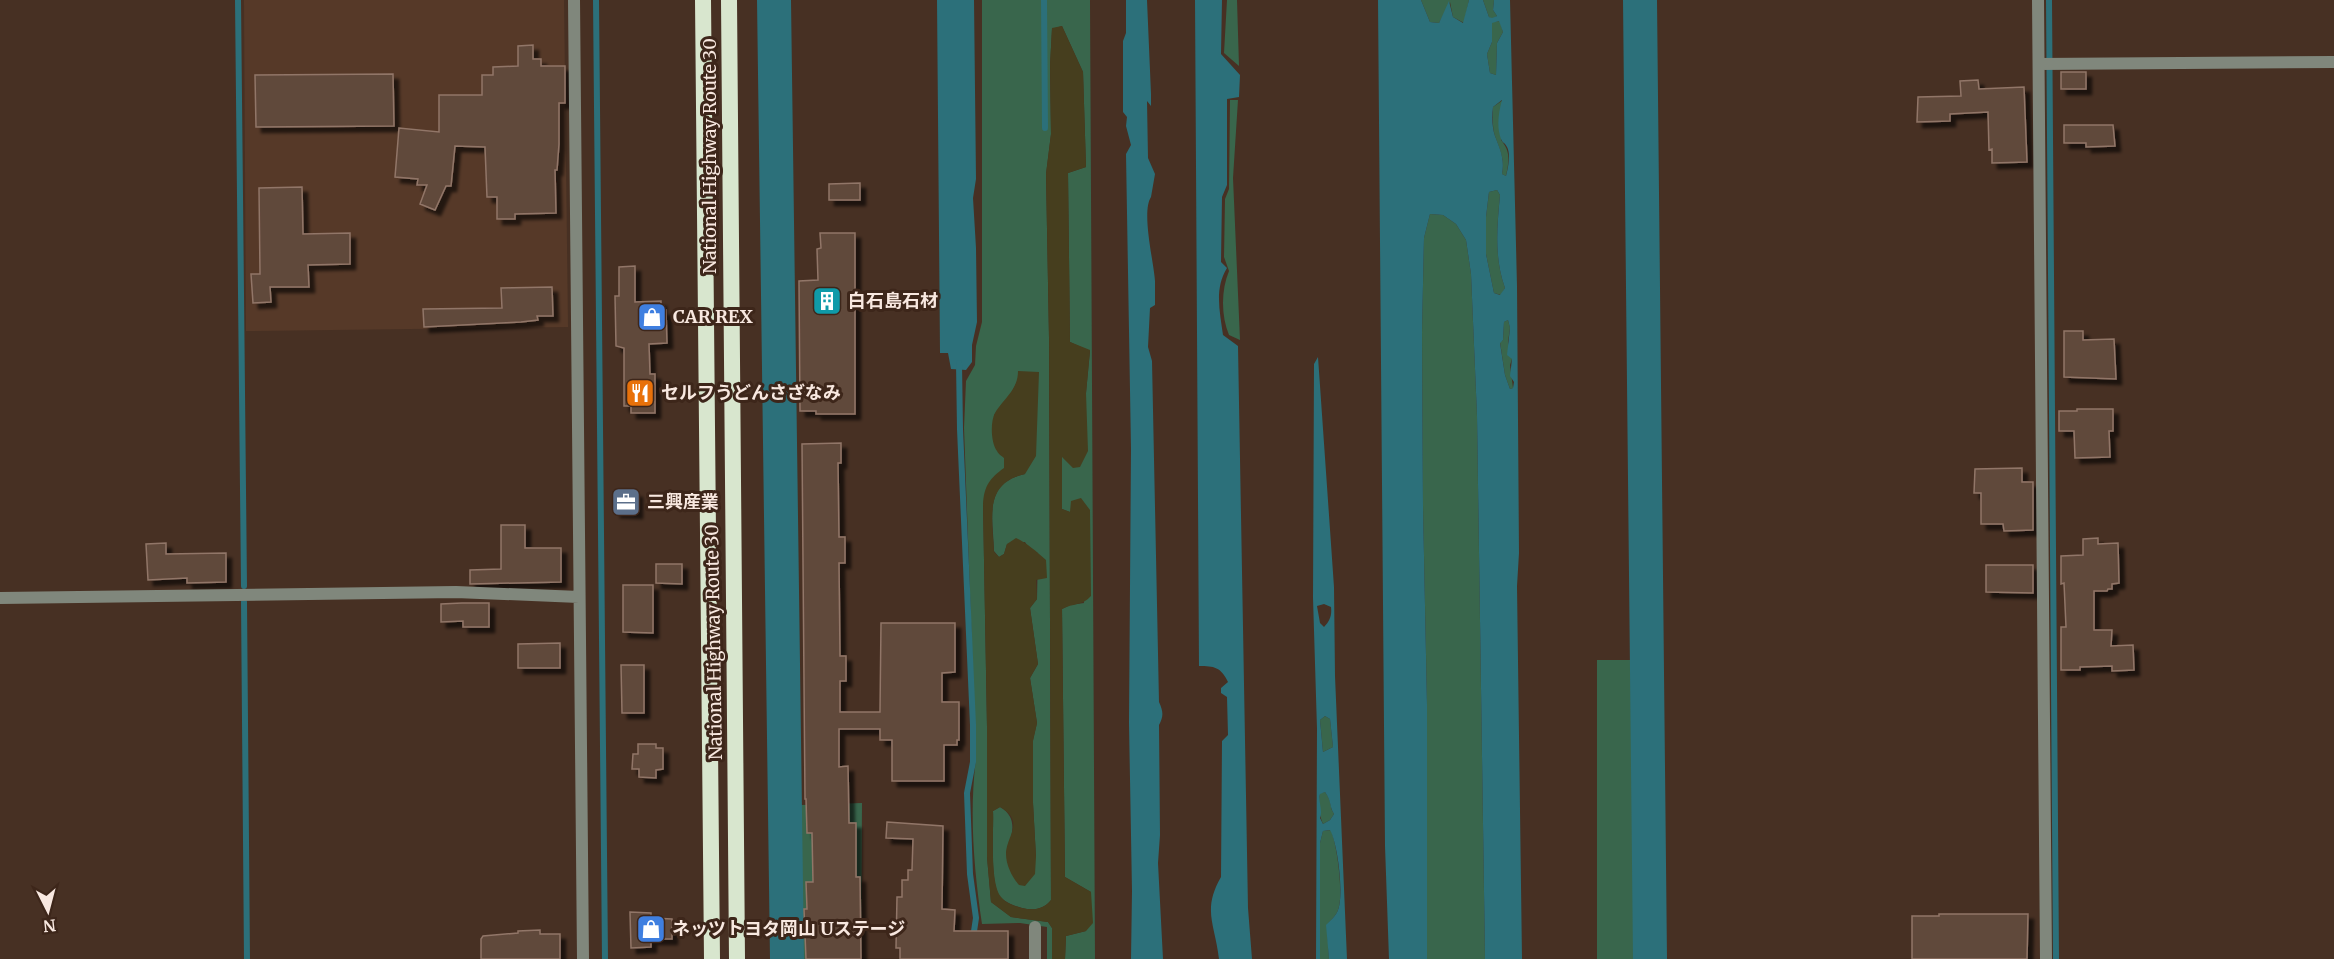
<svg xmlns="http://www.w3.org/2000/svg" width="2334" height="959" font-family="Merriweather,'Noto Sans JP',serif">
<style>
.built{fill:#563928}
.green{fill:#39664c}
.sand{fill:#463e1e}
.water{fill:#2c707a;fill-rule:evenodd}
.lines{fill:none;stroke-linecap:round;stroke-linejoin:round}
.stream{stroke:#2c707a;stroke-width:6}
.river{stroke:#2c707a;stroke-width:34}
.building{fill:#61483b;stroke:#917668;stroke-width:1.5;filter:url(#shadow)}
.minor{stroke:#80877c;stroke-width:12}
.trunk{stroke:#d8e6ce;stroke-width:16}
.labels{text-anchor:middle;stroke-width:6;stroke-linejoin:round;paint-order:stroke}
.street-label{font-size:18px;fill:#f8e8e0;stroke:#3d261a}
.poi-label{font-size:18px;font-weight:bold;fill:#f8e8e0;stroke:#3d261a;text-anchor:start}
</style>
<defs>
<filter id="shadow"><feDropShadow dx="5.5" dy="5.5" stdDeviation="1.5" flood-color="#0009"/></filter>
</defs>
<rect width="100%" height="100%" fill="#473023"/>
<path class="built" d="M244,0H564L568,327L246,331Z"/>
<path class="green" d="M982,0H1090L1095,959H1065L1066,936L1086,931L1091,892L1065,877L1062,609L1070,605L1084,603L1070,512L1062,509V456L1086,393L1090,351L1070,342L1068,173L1086,167L1083,72L1062,26L1052,29L1050,66L1051,134L1046,174L1049,337L1051,900C1044,909 1034,911 1022,908C1015,906 1007,903 1001,898C989,886 994,829 993,811L1000,807C1019,818 1012,836 1006,853L1036,857L1033,803V740L1037,723L1030,678L1038,664L1030,608L1037,599L1038,553L1030,550L1025,542L1007,544L1004,554L999,557L994,551C993,517 983,483 1025,474L1018,380L1008,399L994,415L1004,458V469L983,504L987,726V857L991,902L1011,917L1048,922L1052,928V959H1047V927L1020,923L982,924C974,870 969,813 976,759L964,428L966,381L975,365L976,346L982,322Z
M1227,0H1237L1239,66L1224,53Z
M1421,0H1469L1464,23L1453,17L1450,2L1439,23L1430,22Z
M1483,0H1494L1493,10L1497,16L1492,19L1489,17Z
M1500,21L1503,32L1497,43L1496,75L1490,73L1487,54L1492,42V22Z
M1230,100H1238L1233,178L1240,340L1229,335C1221,316 1221,290 1229,271L1224,257L1225,199L1229,189Z
M1503,100L1501,140C1511,152 1509,161 1506,176L1502,174C1505,159 1500,150 1495,136C1492,127 1493,117 1493,107Z
M1497,190L1500,195C1497,227 1494,257 1505,288L1501,295L1494,293L1486,254V217L1489,192Z
M1430,214L1443,215L1456,224L1466,240L1471,274L1477,416L1485,959H1427V704L1423,506L1422,332L1424,238Z
M1508,320L1510,328L1508,342L1512,359L1510,365L1513,388L1510,389L1505,375L1500,342L1503,340L1504,322Z
M1597,660H1641L1642,959H1597Z
M1325,716L1330,719L1333,747L1323,752L1320,720Z
M1325,792C1333,803 1329,806 1334,814L1330,820L1323,824C1319,815 1318,803 1320,793Z
M862,803L861,959H802L801,805Z
M1331,830C1337,845 1344,895 1338,910C1336,916 1330,921 1327,925L1329,959H1320V843L1323,831Z"/>
<path class="sand" d="M1062,26L1083,72L1086,167L1068,173L1070,342L1090,350L1086,393L1088,451L1080,467L1073,468L1062,457V509L1070,512L1071,501L1081,498L1090,510L1091,596C1082,606 1073,603 1062,609L1065,877L1091,892L1093,923L1086,931L1066,936L1065,959H1052V928L1048,922L1011,917L991,902L987,857V726L983,504C984,486 990,478 1004,468V458C1002,456 998,454 997,451C991,443 990,422 995,413C1004,398 1018,390 1018,371L1039,372L1036,456L1025,474C984,483 992,518 994,552L999,557L1004,554L1007,544L1016,538C1027,543 1037,552 1046,560L1047,578L1036,580L1037,599L1030,608L1038,664L1030,678L1037,723L1033,741V803L1036,857L1035,874L1025,886L1019,885C1012,877 1006,865 1006,854C1006,836 1026,822 1000,807L993,811C994,829 989,886 1002,898C1007,904 1015,906 1022,908C1034,911 1044,909 1051,900L1049,337L1046,174L1051,134L1050,66L1052,28Z"/>
<path class="water" d="M937,0H974L976,179L973,198L976,248L977,322L972,345V362L966,370L951,369L948,353H940Z
M1126,0H1147L1151,94V106L1147,101L1148,158L1155,174L1151,197C1141,212 1154,263 1155,281C1155,289 1155,297 1155,305L1150,308L1148,347L1152,361L1159,702C1163,711 1164,716 1159,725L1160,835L1158,863L1163,959H1131L1132,891L1129,723L1131,449L1126,154L1131,145L1126,126L1127,117L1123,112V41L1126,33Z
M1195,0H1222L1221,54L1240,75L1239,97L1227,99V185L1222,197L1221,262L1227,268C1214,289 1220,312 1223,335L1238,346L1248,908L1252,959H1219C1215,924 1202,910 1221,877L1222,741L1228,735L1227,697L1221,693V688L1228,682C1221,667 1214,666 1199,666Z
M1378,0H1421L1430,22L1439,23L1449,1L1453,17L1463,23L1469,0H1483L1489,17L1492,18L1497,16L1493,10L1494,0H1510L1517,286L1519,553L1517,586L1522,959H1485L1477,416L1471,274L1466,240L1456,224L1443,215L1430,214L1424,238L1422,332L1423,506L1427,704V959H1389L1385,846ZM1499,21L1503,32L1497,43L1496,75L1490,73L1487,54L1492,42V23ZM1502,100C1499,111 1496,126 1501,139C1503,144 1504,141 1507,147C1511,154 1508,168 1506,176L1502,174C1505,159 1500,149 1495,136C1492,127 1492,117 1493,107ZM1497,190L1500,195C1497,228 1494,257 1505,288L1500,295L1494,293L1486,254V217L1489,192ZM1508,320L1510,328L1507,355L1512,359L1510,376L1514,382L1513,388L1510,389L1505,375L1500,343L1503,340L1504,322Z
M1318,357L1334,587L1335,676L1347,959H1329L1326,925C1330,921 1336,916 1338,910C1344,895 1338,844 1330,830L1323,831L1320,843V959H1316L1317,729L1313,598L1314,364ZM1324,604L1331,607C1332,615 1330,621 1324,627L1320,623L1317,606ZM1325,716L1330,719L1333,747L1323,752L1320,720ZM1325,792C1332,802 1329,806 1334,814L1330,820L1323,824L1320,818C1323,810 1318,802 1320,794Z"/>
<g class="lines">
<path class="stream" d="M238,0L244,586
M596,0L605,959
M1044,0L1045,128
M2049,0L2056,959
M959,363L960,429L973,725V762L967,793L970,874L976,918L973,938
M244,602L247,959"/>
<path class="river" d="M774,0L787,959
M1640,0L1650,959"/>
</g>
<path class="building" d="M533,45V59H541V66H565V103H559V144L557,170H555L556,213L515,214V219H497V197H487L485,147L455,146L451,186H446L435,210L420,204L427,185H417L418,179L395,177L399,128L439,132V95H482V75H493V67L518,66V46Z
M2061,72H2086V89H2061Z
M393,74L394,126L256,127L255,75Z
M1978,80L1979,89L2024,87L2027,162L1992,163V149L1989,150L1988,112L1950,114V121L1917,122L1918,97L1961,96L1960,81Z
M2064,125H2113L2115,146L2086,147V143H2064Z
M860,183V200H829V184Z
M302,187L303,234L350,233V264L308,265L309,287H270L271,302L253,303L251,274H260L259,188Z
M820,233H855V414H816V411H800L799,281L818,280L817,249L821,248Z
M635,266V302L661,301V310H666L667,343L649,344L650,374H655V413H631V406H624V348L616,346L615,296H619V267Z
M552,287L553,316H537L538,320L521,322L424,327L423,309L502,308L501,288Z
M2064,331H2083V340L2114,339L2116,379L2064,377Z
M2077,409H2113V431H2109L2110,457L2075,458L2074,431H2059V411H2077Z
M841,443V463H838L839,537H845V563H839L840,656H846V681H840V712H880L881,623H955V672L942,673V702H959V740H957V745H944V781H892V740H880V729H839V767L848,766L849,823H856V877H860L861,959H806L804,909H807L806,882H813L812,833H807L806,799H805L802,444Z
M2022,468V482H2033V530L2004,531L2003,524H1981V493H1974L1975,469Z
M615,492H637V513L615,512Z
M501,525H525V548H561V582L470,584V570L501,569Z
M2098,538V544L2118,543L2119,583L2112,584V589H2108L2107,591H2094V630H2112L2111,646L2133,645L2134,670L2112,671V666L2080,667V670H2061V627H2066L2064,583L2061,584V556L2083,555V539Z
M166,543V554L226,553V582L187,583V578L148,580L146,544Z
M656,564H682V584L656,583Z
M1986,565H2033V593L1986,592Z
M623,585H653V633L623,632Z
M462,603H489V627H463V621L441,622V604Z
M560,643V668H518V644Z
M621,665H644V713H622Z
M638,744H656V748H663V769L656,770V778L639,777V769H632L633,754H638Z
M887,822L943,826L942,909L955,910L954,931H1008V959H900V948H896L897,897H902V880H908V870H912L913,839L886,838Z
M630,912L651,913V918L672,919V939H651V947L631,948Z
M1939,914H2028L2027,959H1912V916H1939Z
M540,930V934H560V959H481V939L483,936L518,933V931Z"/>
<g class="lines">
<path class="minor" d="M574,0L583,959
M2038,0L2046,959
M2039,64L2334,62
M0,598L456,592L579,597
M1035,927V959"/>
<path class="trunk" d="M703,0L712,959
M729,0L737,959"/>
</g>
<defs>
<g id="building-square" transform="scale(1.5)"><rect x="-9" y="-9" width="18" height="18" rx="4" fill="#0f9aa8" stroke="#3d261a"/><path d="M-4-6H4V6H1V3H-1V6H-4ZM-2.5-4.3h1.7v1.8h-1.7ZM.8-4.3h1.7v1.8H.8ZM-2.5-1h1.7V.8h-1.7ZM.8-1h1.7V.8H.8Z" fill="#fff"/></g>
<g id="shop-square" transform="scale(1.5)"><rect x="-9" y="-9" width="18" height="18" rx="4" fill="#3f7fe0" stroke="#3d261a"/><path d="M-5-2.5h2.3a2.7 3.5 0 0 1 5.4 0H5L5.5 6h-11ZM-1.5-2.5h3a1.5 2.3 0 0 0-3 0Z" fill="#fff"/></g>
<g id="restaurant-square" transform="scale(1.5)"><rect x="-9" y="-9" width="18" height="18" rx="4" fill="#e8710a" stroke="#3d261a"/><path d="M-5-6h1v4h1v-4h1v4h1v-4h1v5L-1.5 .5V6h-2V.5L-5-1ZM5-6V6H3V1.5H1.5Q1.5-4 5-6Z" fill="#fff"/></g>
<g id="office-square" transform="scale(1.5)"><rect x="-9" y="-9" width="18" height="18" rx="4" fill="#5c6f8a" stroke="#3d261a"/><path d="M-6-3h4V-5.5h4V-3h4V5H-6ZM-1-4.5V-3h2v-1.5ZM-6 0V1H6V0Z" fill="#fff"/></g>
</defs>
<g fill-rule="evenodd">
<use href="#building-square" x="827" y="301"/>
<use href="#shop-square" x="652" y="317"/>
<use href="#restaurant-square" x="640" y="393"/>
<use href="#office-square" x="626" y="502"/>
<use href="#shop-square" x="651" y="929"/>
</g>
<g class="labels">
<g class="street-label">
<text transform="translate(710 156) rotate(-90)" y="6">National Highway Route 30</text>
<text transform="translate(714 642) rotate(-91)" y="6">National Highway Route 30</text>
</g>
<g class="poi-label">
<text x="848" y="307">白石島石材</text>
<text x="673" y="323">CAR REX</text>
<text x="661" y="399">セルフうどんさざなみ</text>
<text x="647" y="508">三興産業</text>
<text x="672" y="935">ネッツトヨタ岡山 Uステージ</text>
</g>
</g>
<g transform="translate(48 911) rotate(174)" stroke="#3d261a" stroke-width="4.5" paint-order="stroke">
<path d="M0-4.5L10 22L0 15L-10 22Z" fill="#f8e8e0"/>
<text y="-9" font-size="16" font-weight="bold" text-anchor="middle" fill="#f8e8e0">N</text>
</g>
</svg>
